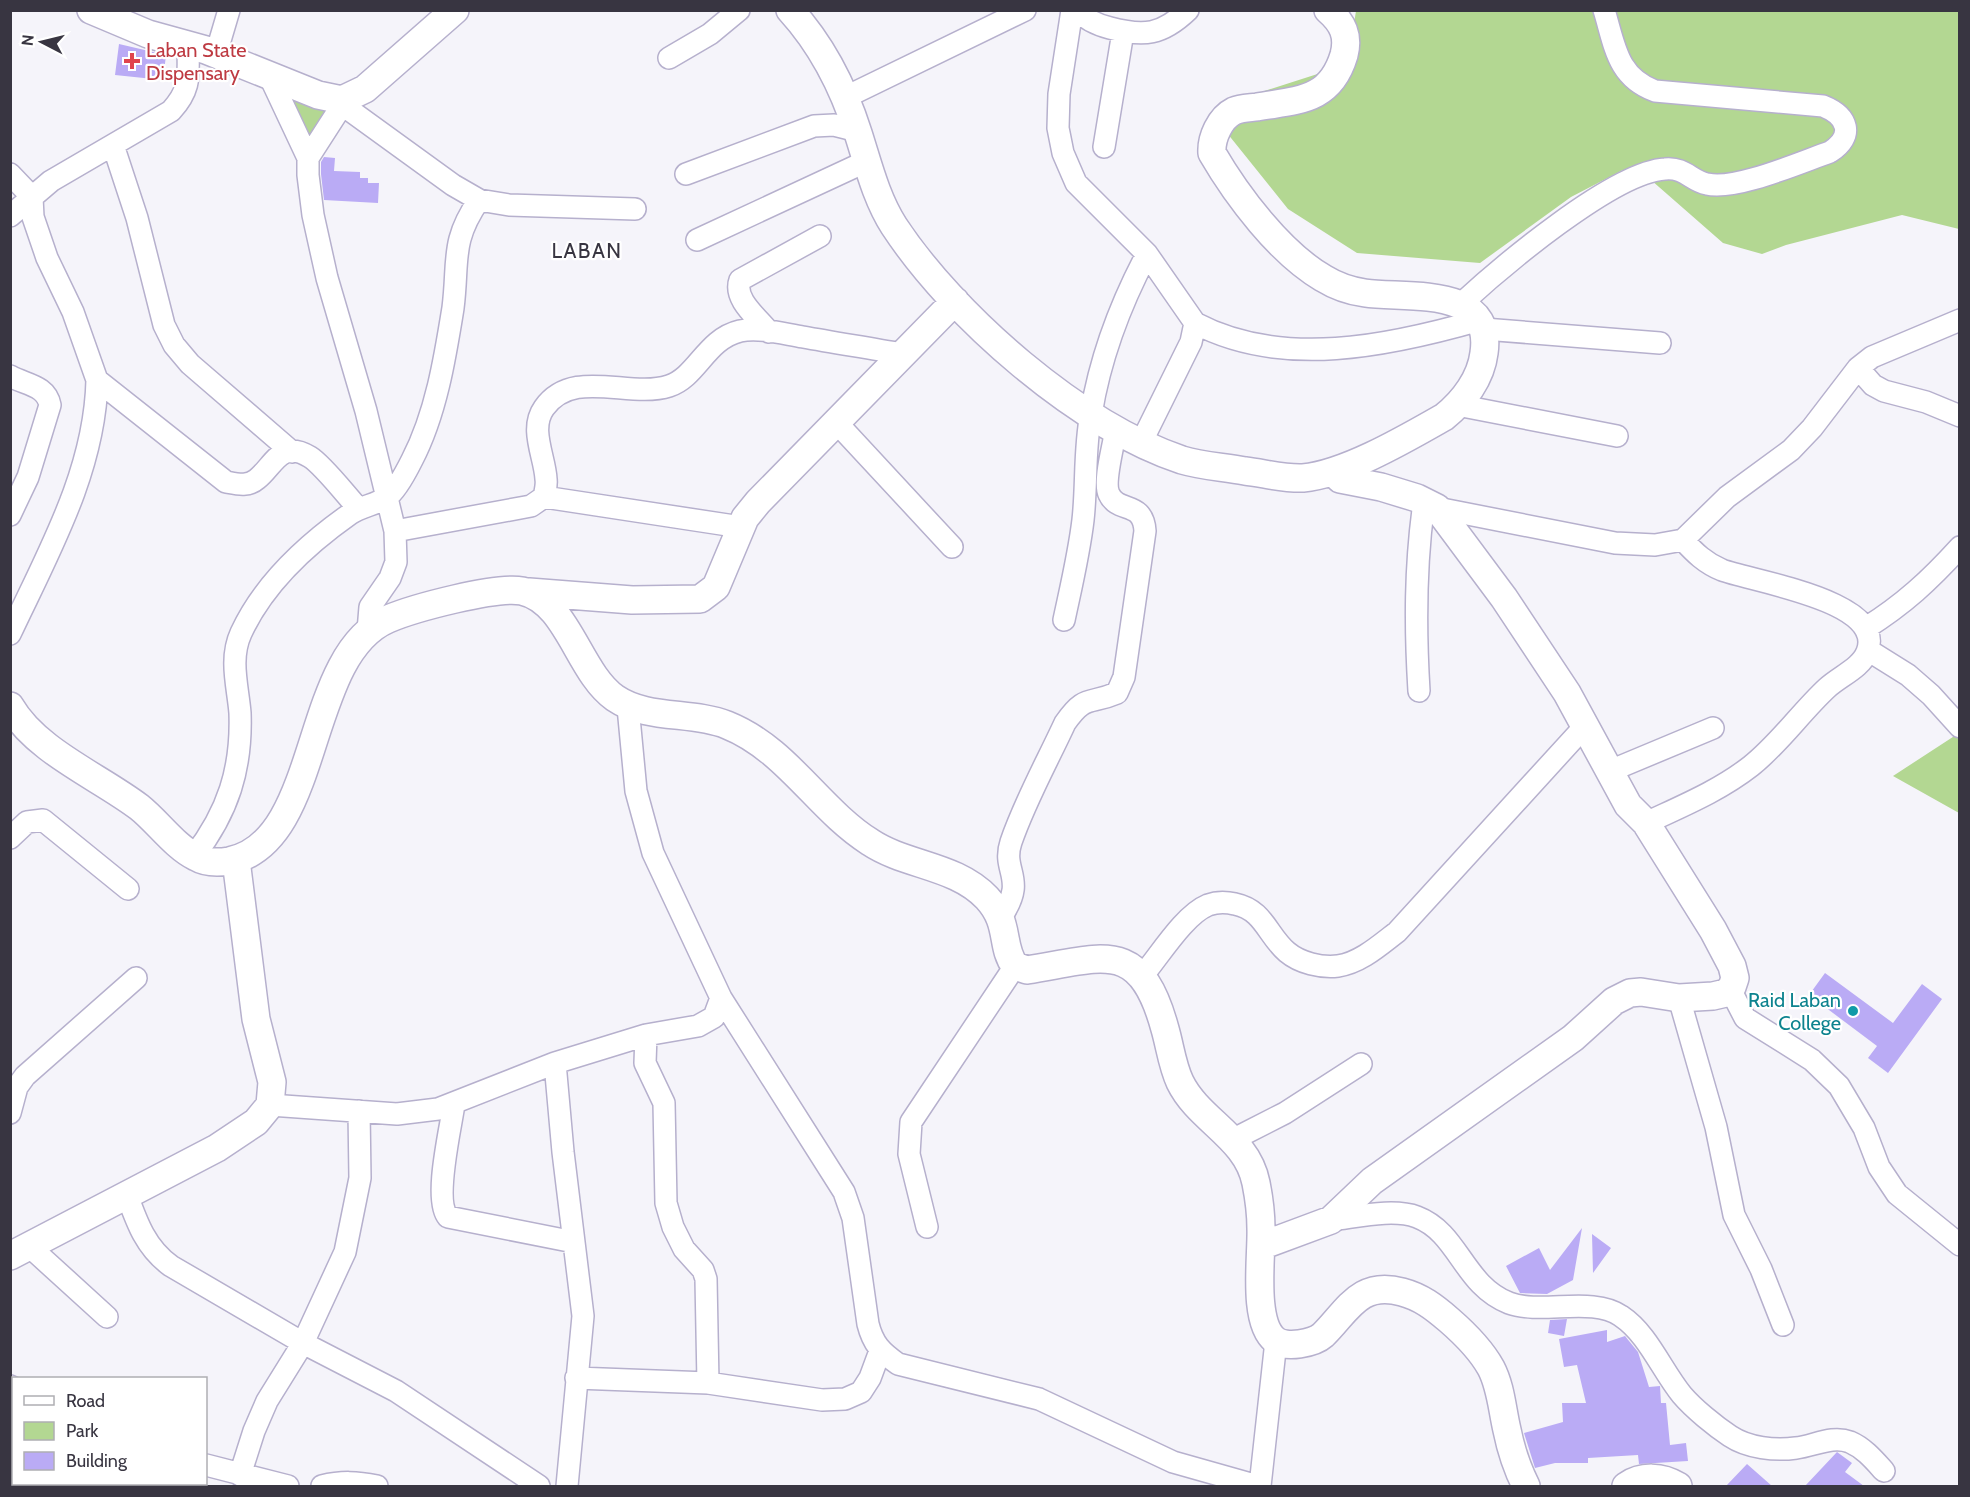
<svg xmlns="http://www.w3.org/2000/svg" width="1970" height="1497" font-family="Cabin,sans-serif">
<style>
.green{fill:#b3d792}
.building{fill:#baabf5}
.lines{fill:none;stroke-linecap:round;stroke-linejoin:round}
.minor-casing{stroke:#b6b0cd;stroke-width:24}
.tertiary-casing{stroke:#b6b0cd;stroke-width:30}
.minor{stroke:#fff;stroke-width:21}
.tertiary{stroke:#fff;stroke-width:27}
.health-dot{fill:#e0444e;stroke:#fff;stroke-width:2}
.culture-dot{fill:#0f9aa8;stroke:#fff;stroke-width:2}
.labels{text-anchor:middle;stroke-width:4.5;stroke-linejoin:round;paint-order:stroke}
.health-label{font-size:20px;fill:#be3a42;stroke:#fff;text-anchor:start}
.culture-label{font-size:20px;fill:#0d838f;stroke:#fff;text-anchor:end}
.neighbourhood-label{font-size:21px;letter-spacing:1.5px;fill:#383541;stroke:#fff}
</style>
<rect width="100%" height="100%" fill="#f5f4fa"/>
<path class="green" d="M1356,11H1959V229L1902,215L1786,245L1762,254L1723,243L1651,180L1623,170L1571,197L1480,263L1357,253L1288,209L1227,133L1252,95L1333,69L1350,48Z
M281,94L334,111L307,149Z
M1959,733V813L1893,776Z"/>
<path class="building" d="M119,44L166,55L163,80L115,75Z
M324,157L335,158L334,171L360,172V178H368V183H379L378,203L324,200L321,174V162Z
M1825,973L1893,1023L1922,984L1942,999L1888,1073L1868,1058L1877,1046L1809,995Z
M1582,1228L1573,1280L1547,1294L1520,1293L1506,1266L1539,1248L1550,1270Z
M1592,1234L1611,1248L1593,1273Z
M1567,1319L1564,1336L1548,1333L1550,1320Z
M1607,1330V1342L1625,1336L1629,1341L1638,1352L1649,1387L1660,1386L1661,1403H1666L1670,1445L1686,1443L1688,1461L1639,1464L1638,1455L1588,1458V1463H1555L1535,1468L1524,1433L1563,1422L1562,1403H1586L1577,1365L1564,1367L1559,1339Z
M1837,1452L1852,1463L1845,1472L1864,1486H1805Z
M1747,1464L1772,1486H1726Z"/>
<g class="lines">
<g class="minor-casing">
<path id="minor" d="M1072,10L1059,94L1058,128L1063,153L1076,183L1147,254L1195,323L1191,342L1141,443
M1077,10C1086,20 1098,25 1110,28C1144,37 1162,35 1188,10
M216,54L229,10
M669,58L710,34L739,10
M269,75L308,158
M846,97L1025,10
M346,99L308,158V175L313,215L327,278L366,411L395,531L396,562L390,578L370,607L368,631
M344,106L453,185L479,200L509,205L635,209
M113,145L137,218L164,325L174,345L190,364L292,452
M1104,147L1123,32
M10,174L32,197L33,217L47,258L73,312L97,380L226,482C237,484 248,487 257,479C274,466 280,439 310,457C323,465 346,495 358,508
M686,174L814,126L834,125L858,131
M10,216L51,181L171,111C192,88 188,75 188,45
M697,240L867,161
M1461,304C1500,268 1613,172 1665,169C1685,167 1691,181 1707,184C1735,191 1801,162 1830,152C1855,136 1848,116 1823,106L1655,91C1617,77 1615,46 1604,10
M1195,323C1282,369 1389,346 1480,320
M1484,329L1660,343
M769,332C757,317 733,299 740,280L820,236
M1858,368L1873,385L1884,391L1926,402L1960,416
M10,376C26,385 46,385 50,405L28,477L10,515
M1457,405L1617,436
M836,422L952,547
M544,497L741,527
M1437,508L1615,543L1655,545L1683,540L1727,497L1791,450L1812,428L1858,368L1872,357L1960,320
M395,531L531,506L544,497C545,492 547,485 546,479C545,457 529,429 544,408C573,367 629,399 669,386C697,377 706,339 740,331C760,327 784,334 803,337C836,343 869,348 902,354
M1064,620C1071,587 1079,554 1083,520C1087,485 1084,449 1091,414C1100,359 1121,303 1147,254
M1866,628C1904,604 1929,581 1960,547
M10,634C48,553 95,471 97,380
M1868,650L1908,675L1931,695L1960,727
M1419,691C1415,626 1415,567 1424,502
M628,707L636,791L653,853L721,998L844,1192L853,1218L868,1324C873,1344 881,1352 898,1364L1039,1399L1173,1462L1258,1486
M1610,771L1713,728
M1646,823C1682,806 1719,791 1751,766C1779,744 1801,712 1827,688C1840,676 1861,668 1867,652C1888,601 1754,582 1722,570C1705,563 1695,553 1683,540
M10,838L27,822L43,820L128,889
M194,856C228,812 242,769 240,713C238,687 229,659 241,633C264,583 306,545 350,514C361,506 376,505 387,497C396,491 407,470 412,460C436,414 445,358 453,308C459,261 450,242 479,200
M1001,917C1028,878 1001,872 1011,842C1025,801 1047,762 1065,723C1085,694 1089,705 1117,693L1124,677L1145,531C1143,500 1118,514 1109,494C1103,482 1114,444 1116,429
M1143,975C1160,955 1184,915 1208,905C1216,902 1227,902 1235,904C1264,910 1267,935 1287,952C1300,963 1321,968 1338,966C1360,963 1380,945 1397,932L1585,726
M1730,989L1745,1018L1812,1060L1839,1086L1864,1128L1879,1167L1897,1194L1960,1245
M1679,998L1716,1127L1734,1215L1761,1269L1783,1325
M646,1035L645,1063L664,1103L666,1203L673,1227L684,1249L703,1270L706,1279L708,1383
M555,1063L563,1152L583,1316L567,1486
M454,1104C451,1127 433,1200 448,1217L574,1242
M270,1105L397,1114L438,1109L555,1063L646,1035L698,1026L714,1017L721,998
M10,1113L17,1087L25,1076L136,978
M1234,1139L1285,1113L1361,1064
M127,1195C137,1223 146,1248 171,1266L303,1343L396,1391L539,1486
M1331,1220C1357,1217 1393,1208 1417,1217C1459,1233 1463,1285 1509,1303C1541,1315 1593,1296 1621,1316C1648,1334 1661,1369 1682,1395C1694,1409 1715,1426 1730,1436C1748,1448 1775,1451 1796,1448C1814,1446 1832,1435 1850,1442C1864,1448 1874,1460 1884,1471
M927,1227L909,1154L911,1122L1015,966
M29,1246L107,1317
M576,1378L708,1383L822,1400L845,1399L861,1392L870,1378L880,1351
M10,1386L14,1388
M206,1465L288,1486
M240,1475L254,1431L267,1401L303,1343L345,1252L360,1178L359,1111
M67,1486L68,1484
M322,1486C342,1481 357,1482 377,1486
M1260,1486L1276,1341"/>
</g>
<g class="tertiary-casing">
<path id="tertiary" d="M91,10L148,34L206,50L318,95L342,100L365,89L455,10
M790,10C821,44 844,89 858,133C868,164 876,198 894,226C954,317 1078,425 1182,460C1202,466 1224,467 1245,471C1263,473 1284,479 1303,478C1346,474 1407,438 1444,417C1464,401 1481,378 1484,353C1494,285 1407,299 1365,293C1350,291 1336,286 1323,278C1280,253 1237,196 1212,153C1211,138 1220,118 1234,111C1241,108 1250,108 1257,107C1297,100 1330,102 1344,55C1349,36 1343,23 1328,10
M529,592L632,600L700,599L716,587L745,518L758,502L955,301
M10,706C36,751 98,776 139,807C158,822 174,846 196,857C206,863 217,863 229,861C323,843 302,656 388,619C414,608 496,586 522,591C568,601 578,672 615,698C647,720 692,711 727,725C787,749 818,809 870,842C906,866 956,865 987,898C1011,924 1000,946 1015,966L1027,970C1103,958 1140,937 1165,1029C1170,1046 1172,1065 1180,1082C1199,1121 1247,1137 1256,1183C1259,1198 1261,1213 1261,1229C1262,1255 1252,1322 1275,1340C1286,1349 1314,1343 1323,1335C1347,1312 1359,1280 1402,1292C1421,1297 1434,1307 1449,1320C1464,1333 1481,1350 1491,1368C1501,1387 1502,1409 1507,1430C1511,1450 1517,1468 1526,1486
M1261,1246L1331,1220L1372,1181L1573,1038L1614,1001L1630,993L1641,992L1679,998L1713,996L1726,993L1732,987L1735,978L1732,966L1713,930L1646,823L1628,805L1567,693L1504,598L1437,508L1417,498L1381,487L1340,479L1334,472
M10,1256L217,1148L256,1122L270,1105L272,1082L256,1019L236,860
M1626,1486C1642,1475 1662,1476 1678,1486"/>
</g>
<use href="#minor" class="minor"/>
<use href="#tertiary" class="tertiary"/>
</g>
<path class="health-dot" d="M129 52h6v6h6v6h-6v6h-6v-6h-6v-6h6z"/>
<circle class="culture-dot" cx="1853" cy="1011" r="6"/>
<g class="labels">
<g class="health-label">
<text x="146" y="57">Laban State<tspan x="146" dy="23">Dispensary</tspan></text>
</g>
<g class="culture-label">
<text x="1841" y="1007">Raid Laban<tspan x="1841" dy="23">College</tspan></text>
</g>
<g class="neighbourhood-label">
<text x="587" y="258">LABAN</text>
</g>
</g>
<rect width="1970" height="1497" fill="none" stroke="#383541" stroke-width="24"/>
<rect x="12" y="1377" width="195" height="108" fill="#ffffff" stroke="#afaeb3" stroke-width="1.5"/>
<rect x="24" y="1396" width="30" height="9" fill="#ffffff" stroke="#afaeb3" stroke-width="1.5"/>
<text x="66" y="1407" font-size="18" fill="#383541">Road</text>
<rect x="24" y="1422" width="30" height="18" fill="#b3d792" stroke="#afaeb3" stroke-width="1.5"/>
<text x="66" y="1437" font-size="18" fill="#383541">Park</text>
<rect x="24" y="1452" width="30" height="18" fill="#baabf5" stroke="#afaeb3" stroke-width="1.5"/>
<text x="66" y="1467" font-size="18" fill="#383541">Building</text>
<g transform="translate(42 42) rotate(277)" stroke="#ffffff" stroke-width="4.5" paint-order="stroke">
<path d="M0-4.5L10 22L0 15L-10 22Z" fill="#383541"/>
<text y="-9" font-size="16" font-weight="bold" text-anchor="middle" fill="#383541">N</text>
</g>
</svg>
